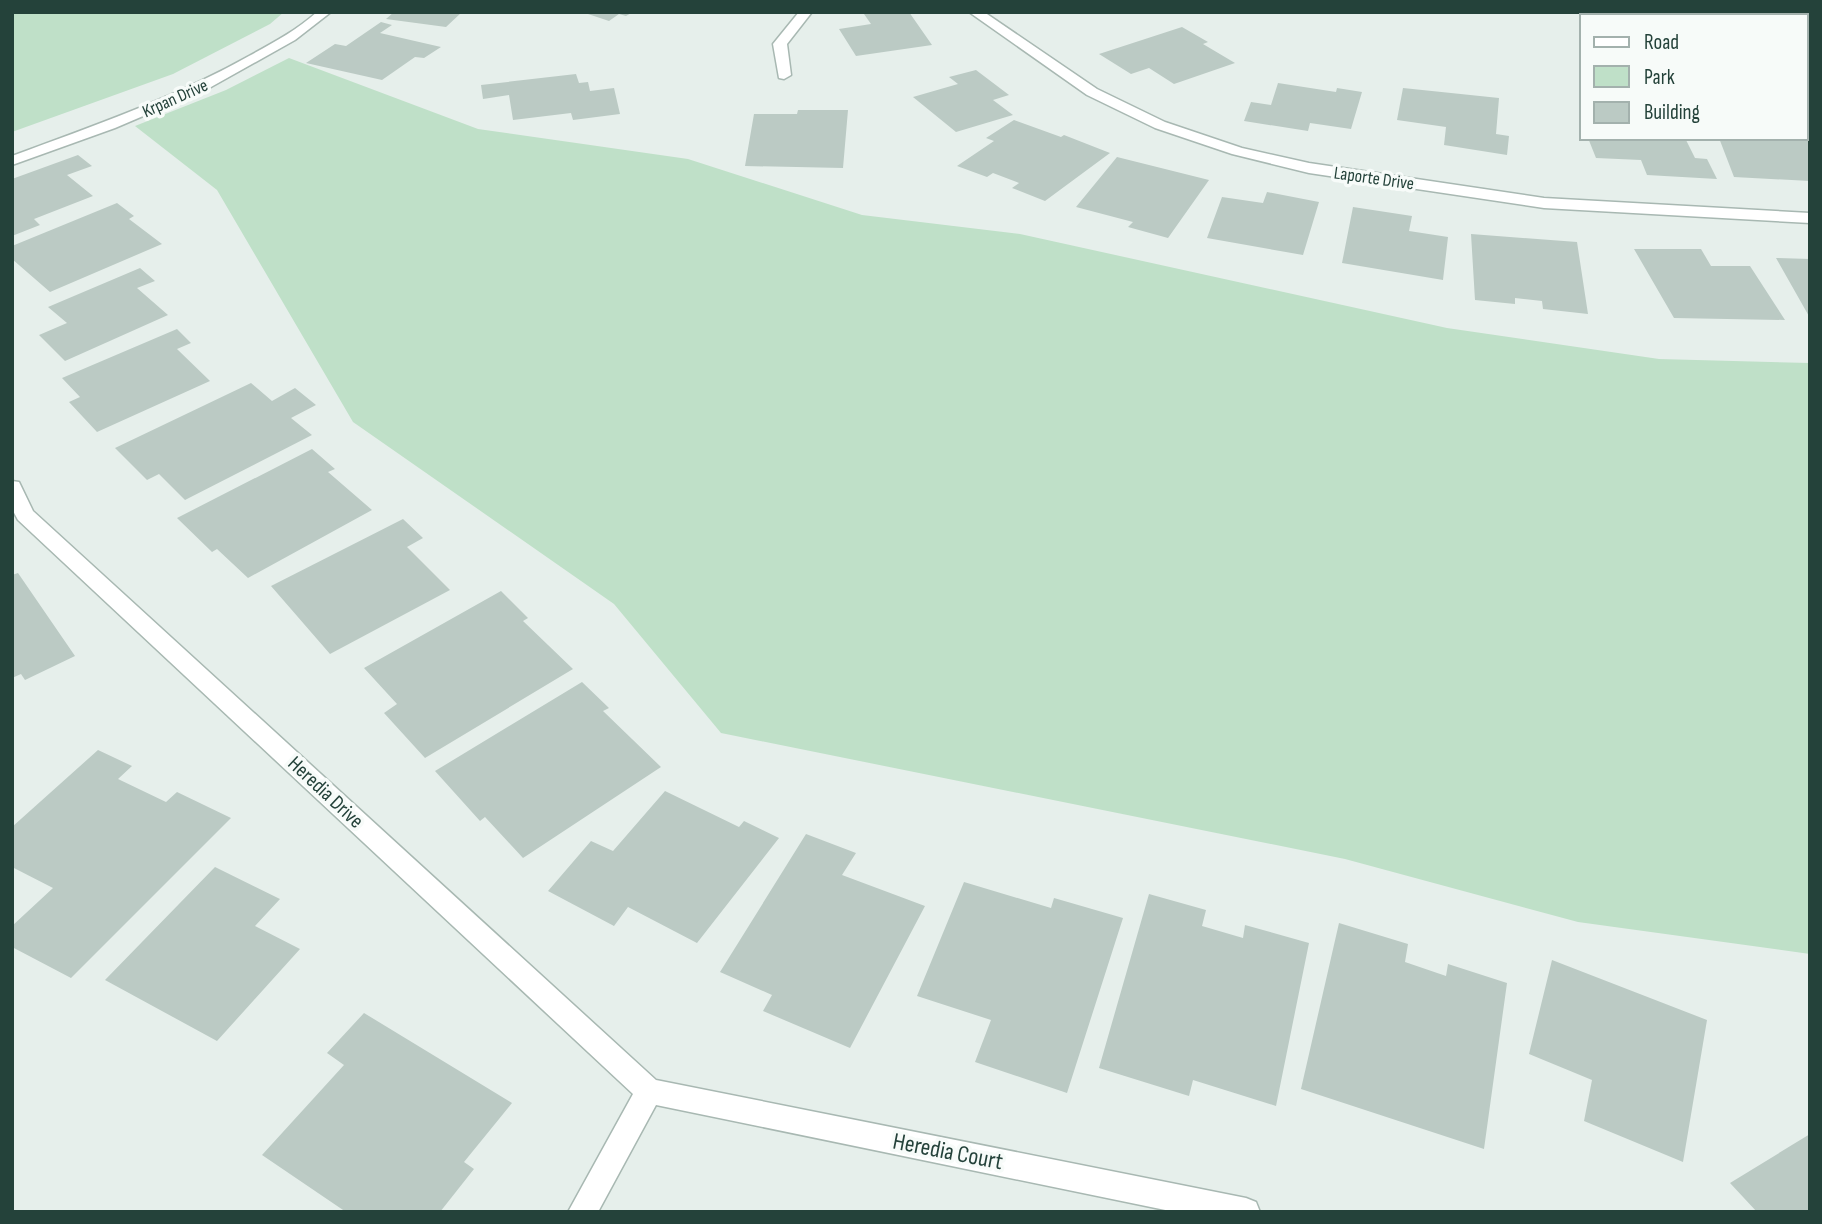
<svg xmlns="http://www.w3.org/2000/svg" width="1822" height="1224" font-family="'Sofia Sans Condensed',sans-serif">
<style>
.green{fill:#bfe0c8}
.lines{fill:none;stroke-linecap:round;stroke-linejoin:round}
.stream{fill:#8ec9d4;fill-rule:evenodd}
.building{fill:#bbcac4}
.minor-casing{stroke:#a8b8b2;stroke-width:3}
.minor{fill:#fff;fill-rule:evenodd}
.labels{text-anchor:middle;stroke-width:7;stroke-linejoin:round;paint-order:stroke}
.far-street-label{font-size:18px;fill:#24423a;stroke:#f7fbf9}
.street-label{font-size:21px;fill:#24423a;stroke:#f7fbf9}
.near-street-label{font-size:24px;fill:#24423a;stroke:#f7fbf9}
</style>
<rect width="100%" height="100%" fill="#e6efeb"/>
<path class="green" d="M12,12H284L270,24L173,74L12,132Z
M289,58L478,129L688,159L862,215L1020,234L1447,328L1659,359L1810,363V954L1578,922L1345,859L721,733L614,604L353,422L217,190L135,126L226,90Z"/>
<g class="lines">
<path class="stream" d="M1713,12H1724L1729,16H1718Z
M1806,50L1810,51V57L1806,56Z"/>
</g>
<path class="building" d="M394,12H462L446,27L386,19Z
M582,12H633L626,16L619,14L609,21Z
M876,12H909L932,45L856,56L839,29L871,24L864,14Z
M381,22L392,25L380,33L441,47L424,58L415,57L382,80L306,63L335,44L346,46Z
M1182,27L1208,42L1203,44L1235,63L1174,84L1149,68L1131,74L1099,54Z
M976,70L1009,95L993,100L1013,115L956,132L913,97L958,84L949,77Z
M576,74L579,83L588,82L590,91L614,88L620,114L573,120L571,113L513,120L509,95L483,99L481,85Z
M1278,83L1336,92L1337,88L1362,92L1351,129L1310,123L1308,131L1244,121L1251,102L1271,105Z
M1403,88L1499,98L1496,134L1509,136L1507,155L1444,145L1446,127L1397,120Z
M798,110H848L843,168L745,166L754,114H797Z
M1014,120L1061,137L1064,135L1110,153L1045,201L1012,188L1019,183L993,173L987,177L957,166L994,141L986,138Z
M1806,128L1810,129V181L1734,177L1719,138H1806Z
M1588,138H1685L1695,158L1707,159L1717,179L1647,175L1641,160L1596,158Z
M78,155L92,166L67,175L93,196L34,219L40,225L12,236V179Z
M1117,157L1209,180L1168,238L1128,227L1133,222L1076,207Z
M1267,192L1319,202L1303,255L1207,238L1222,197L1263,203Z
M117,203L134,216L129,219L162,244L50,292L12,259V246Z
M1353,207L1412,216L1409,231L1448,237L1443,280L1342,263Z
M1471,234L1577,242L1588,314L1543,309L1542,301L1515,298V304L1475,300Z
M1634,249H1701L1711,266H1750L1785,320L1674,318Z
M1776,258L1810,259V318Z
M140,268L155,281L137,288L168,315L65,361L39,335L67,323L48,307Z
M177,329L191,343L177,349L210,381L97,432L69,402L80,397L62,378Z
M251,383L272,401L295,388L316,405L291,418L312,435L185,500L159,474L147,480L115,448Z
M312,449L335,469L328,472L372,510L248,578L217,549L212,552L177,518Z
M403,519L423,538L407,547L450,590L330,654L271,586Z
M18,573L75,656L25,680L21,674L12,678V575Z
M501,591L528,618L523,621L573,669L425,758L384,713L397,704L364,668Z
M582,682L609,708L603,711L661,767L523,858L485,817L480,821L435,771Z
M98,750L132,766L118,779L166,802L177,792L231,818L71,978L12,947V926L53,888L12,867V827Z
M665,791L739,827L744,821L779,838L697,943L628,907L614,926L548,891L591,841L613,851Z
M806,834L856,853L842,875L925,906L850,1048L763,1011L772,995L720,972Z
M215,867L280,899L255,926L300,949L217,1041L105,980Z
M964,882L1051,908L1054,898L1123,918L1067,1093L975,1062L991,1020L917,996Z
M1149,894L1206,910L1202,926L1243,938L1245,925L1309,943L1276,1106L1193,1080L1189,1096L1099,1068Z
M1339,923L1408,944L1405,962L1446,976L1448,964L1507,983L1484,1149L1301,1089Z
M1552,960L1707,1020L1683,1162L1584,1121L1592,1080L1529,1054Z
M364,1013L512,1103L464,1162L474,1169L440,1212H346L262,1155L344,1065L327,1053Z
M1810,1134V1212H1757L1730,1183Z"/>
<g class="lines">
<g class="minor-casing">
<path id="minor" d="M317,12H331L295,40L211,87L115,128L12,165V156C93,126 174,98 249,56C273,43 297,30 317,12Z
M799,12H812L787,44L791,75L784,79L779,78L773,44Z
M969,12H984L1097,89L1165,122L1242,148L1309,163L1544,198L1810,213V223L1544,208L1309,173L1232,154L1155,128L1087,95Z
M12,481L19,482L33,511L656,1080L1246,1198L1256,1202L1260,1212H1175L656,1105L598,1212H568L633,1094L18,520L12,509Z"/>
</g>
<use href="#minor" class="minor"/>
</g>
<g class="labels">
<g class="far-street-label">
<text transform="translate(175 98) rotate(-24)" y="6">Krpan Drive</text>
<text transform="translate(1374 178) rotate(8)" y="6">Laporte Drive</text>
</g>
<g class="street-label">
<text transform="translate(326 792) rotate(43)" y="7">Heredia Drive</text>
</g>
<g class="near-street-label">
<text transform="translate(948 1151) rotate(11)" y="8">Heredia Court</text>
</g>
</g>
<rect width="1822" height="1224" fill="none" stroke="#24423a" stroke-width="28"/>
<rect x="1580" y="14" width="228" height="126" fill="#f7fbf9" stroke="#a3b1ad" stroke-width="2"/>
<rect x="1594" y="37" width="35" height="10" fill="#ffffff" stroke="#a3b1ad" stroke-width="2"/>
<text x="1644" y="49" font-size="21" fill="#24423a">Road</text>
<rect x="1594" y="66" width="35" height="21" fill="#bfe0c8" stroke="#a3b1ad" stroke-width="2"/>
<text x="1644" y="84" font-size="21" fill="#24423a">Park</text>
<rect x="1594" y="102" width="35" height="21" fill="#bbcac4" stroke="#a3b1ad" stroke-width="2"/>
<text x="1644" y="119" font-size="21" fill="#24423a">Building</text>
</svg>
